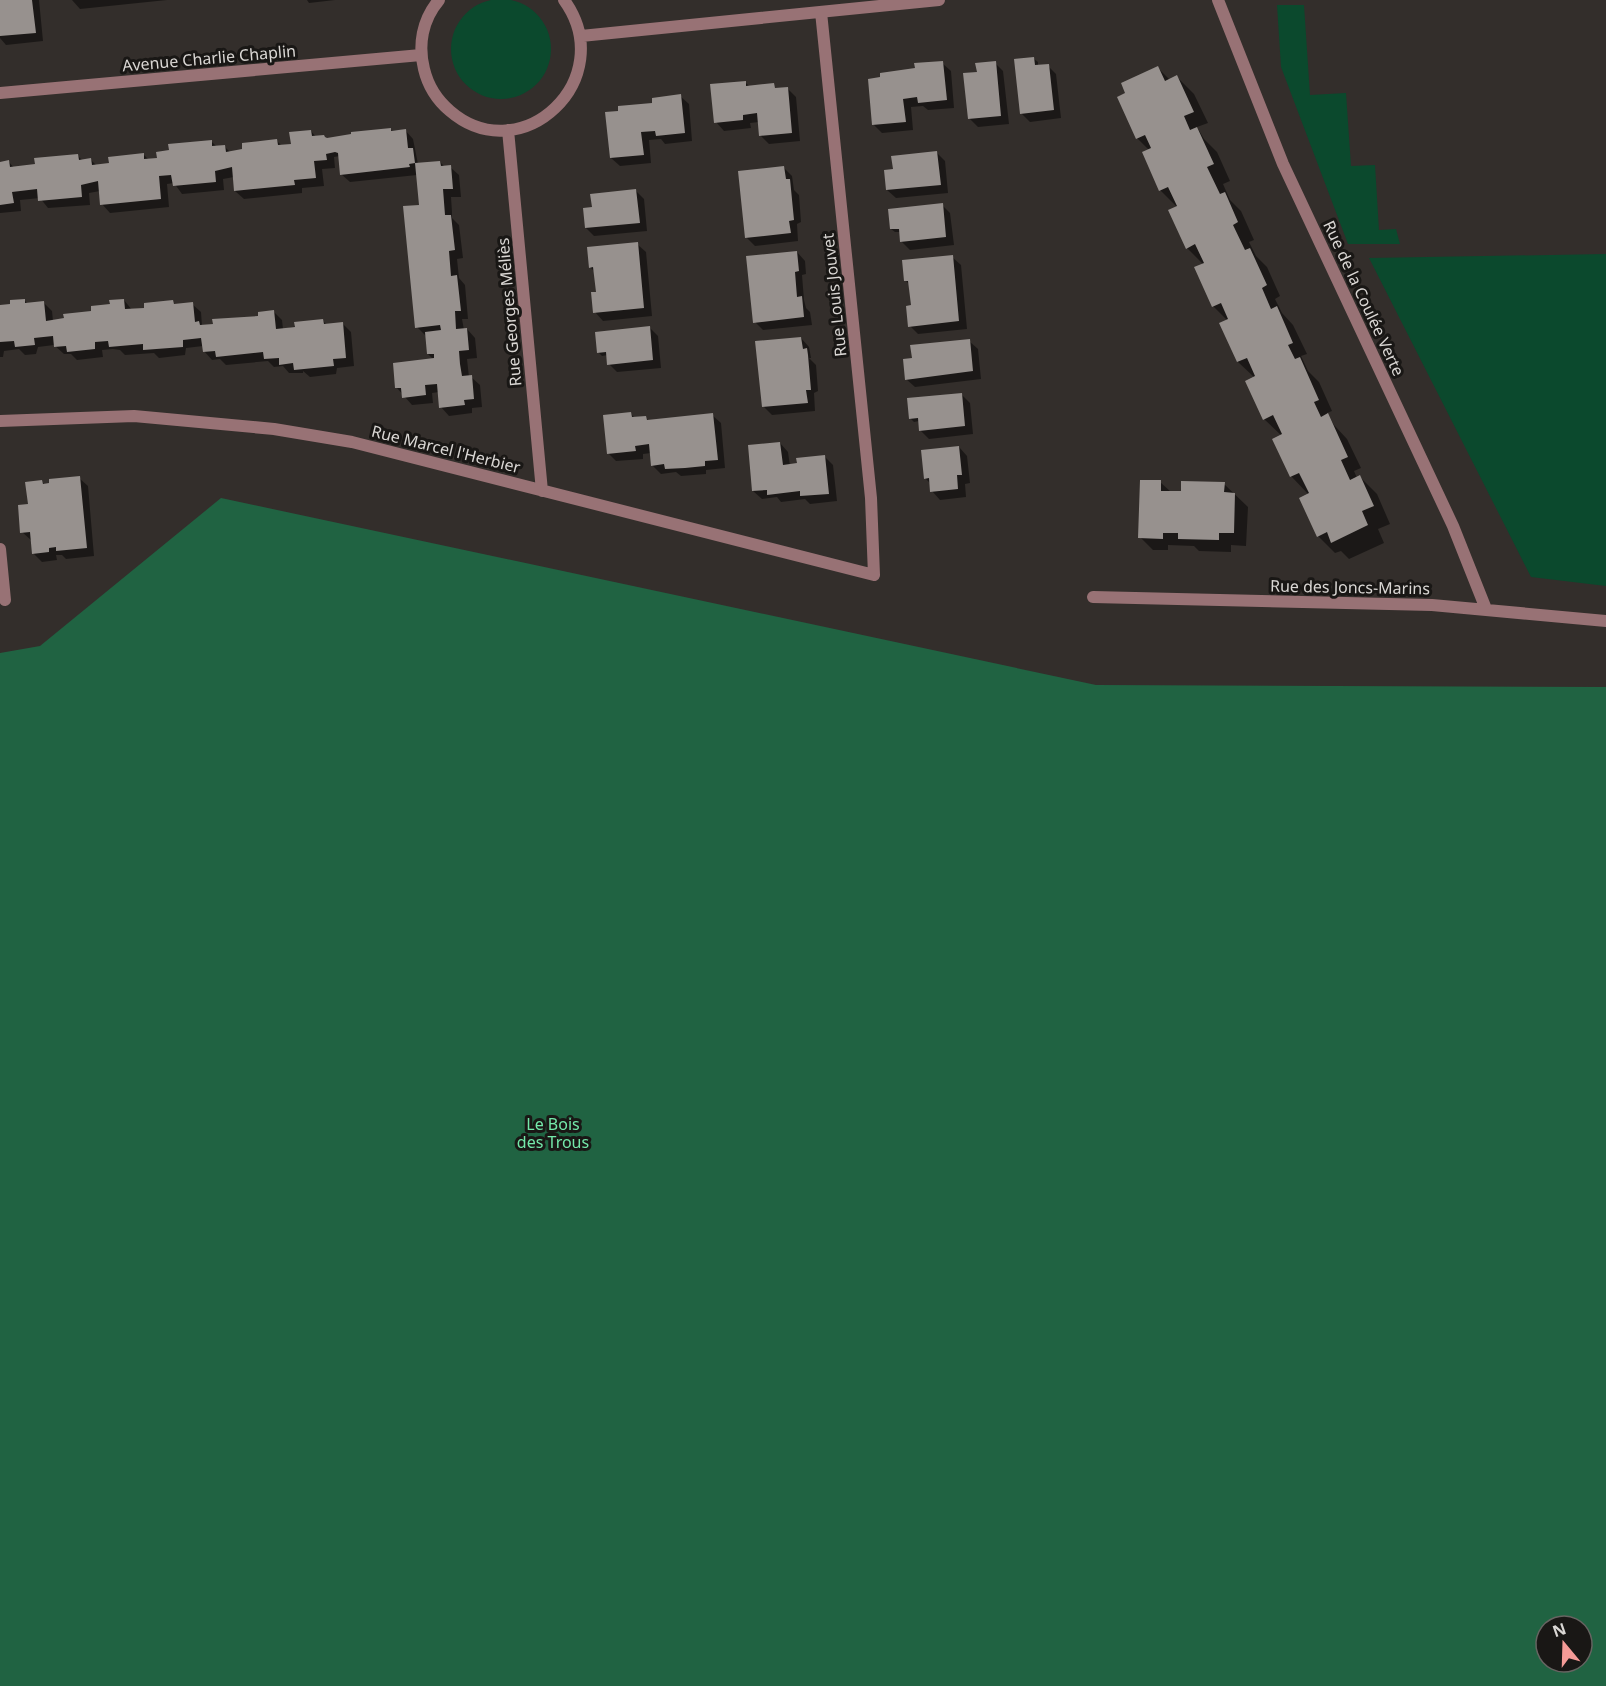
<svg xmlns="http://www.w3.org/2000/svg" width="1606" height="1686" font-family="'Noto Sans',sans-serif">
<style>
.green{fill:#0b492d}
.forest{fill:#206342;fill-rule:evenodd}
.shadow{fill:#0007}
.building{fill:#97918e}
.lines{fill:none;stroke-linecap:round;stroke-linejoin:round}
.minor{stroke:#987275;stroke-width:12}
.labels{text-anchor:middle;stroke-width:6;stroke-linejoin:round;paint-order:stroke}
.street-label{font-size:16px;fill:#dad7d4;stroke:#191715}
.park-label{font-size:16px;fill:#74e9aa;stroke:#191715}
</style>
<rect width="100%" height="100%" fill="#332e2b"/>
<path class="green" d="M451 49a50 50 0 1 1 100 0a50 50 0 1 1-100 0Z
M1277,5H1304L1310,95L1346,93L1351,166L1375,165L1379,230L1396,229L1400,244H1348L1281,67Z
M1606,254V586L1531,577L1369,258Z"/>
<path class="forest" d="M221,498L1096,685L1606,687V1686H0V653L40,646ZM1546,1626H1582V1662H1546Z"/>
<path class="shadow" d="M0,0H39L43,41L6,45L0,38Z
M72,0H167L80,9Z
M307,0H335L309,3Z
M1034,59L1038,62V67L1048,66L1056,74L1061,118L1030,122L1021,113Z
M942,63L951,71L954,108L928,110L923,106L911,107L913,130L882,133L873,124L917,70Z
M995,63L1003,71L1009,124L978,127L969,118L978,73Z
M1158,68L1170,80L1177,77L1194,94L1208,123L1197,127L1204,139L1217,152L1230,181L1223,184L1230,200L1241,211L1254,240L1249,242L1256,256L1267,267L1280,296L1275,299L1282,313L1293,325L1307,354L1301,356L1308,371L1319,382L1332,411L1327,413L1329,416L1334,425L1347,439L1361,468L1354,471L1357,478L1360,477L1377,494L1390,524L1378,529L1384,543L1349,559L1341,551L1335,553L1318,536L1309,495L1291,476L1282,436L1264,419L1255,378L1238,362L1221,324L1228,321L1213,306L1204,265L1187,248L1177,207L1160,190L1149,150L1137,138L1127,94Z
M745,82L749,86L772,89L787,88L796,97L800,141L769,144L761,136L759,122L750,123L751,128L724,131L716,122Z
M680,96L689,104L692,141L665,144L661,139L649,140L651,163L620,166L611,158L654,104Z
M405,130L413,139L418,164L440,162L445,167H450L459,175L461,197H451L452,212V218L459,225L463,258L457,259L459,278L465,285L468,319H462L464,330L467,329L475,338L477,358L467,359L469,377H471L480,385L482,407L472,408V413L449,416L441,407L439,392L432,393L433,403L412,405L397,388L434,360L428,354L426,336L417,327L420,206L417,175L350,182L341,174L340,156L334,157L335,168L322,169L324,186L302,188V193L244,199L235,191L234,177L223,179L224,190L204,192L182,194L174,183L167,184L169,207L110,213L102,204L100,191L89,193L90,205L48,208L40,198L20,200L21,211L0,213V163L9,162L14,168L37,165L77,155L83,161L91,160L96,165L110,164L143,154L149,160L158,159L211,141L217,147L224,146L230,152L244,151L277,141L282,146L292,145L311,131L316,137L326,139L372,131Z
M937,153L945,161L948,193L896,198L887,190Z
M784,168L792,176L794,190L799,195L801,222L797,224L798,241L755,246L746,237Z
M636,191L644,199L647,231L594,236L586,228L593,209Z
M942,205L950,213L954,245L910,250L901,241L900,232H895L891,229Z
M637,244L646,252L652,316L603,321L595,312L598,293L594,271L590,267Z
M797,252L805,261L806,274L802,275L804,300L806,308L810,312L812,325L763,330L755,322Z
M952,257L961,265L967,329L918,334L910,326L912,307L909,284L905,280Z
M24,300L28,304L43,302L52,311L53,321L93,312L124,300L132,310L146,309L172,302L176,305L192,304L201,312L202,326L260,317L273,311L282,320L283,329L323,321L327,325L342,323L351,332L354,366L337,368L336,374L310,377L303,371V373H289L283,366L274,367L268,361L226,365L220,359L212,360L204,351L203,346L186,348L185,355L159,358L154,353L125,355L120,350L113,349L102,350L103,357L77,360L71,354H64L54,345L38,347L36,354L25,355L19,349L4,351L3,357H0V307L12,305Z
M650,328L658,336L661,368L617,372L609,364L608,355L602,356L598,352Z
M801,338L809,347L811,358H809L816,365L818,391L814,393L815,411L772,415L764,407Z
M969,341L978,349L981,379L915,387L906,379L913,359Z
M961,394L970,403L973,434L929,439L920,430L919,421L914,422L910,418Z
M631,414L636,419L646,418L649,421L712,415L721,423L725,468L706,470V474L681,476L676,472L661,474L652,465L651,453L643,454V459L616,461L608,453Z
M780,443L788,452L790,466L825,457L833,465L837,501L810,504L805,499L781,502L777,497L762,499L753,491Z
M959,447L967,456L970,483L965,484L966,497L940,500L932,491L931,484L925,478Z
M79,478L88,486L94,556L66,559L62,555H56L57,560L42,562L33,553L32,541L22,532L29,505L41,481L45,485Z
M1160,482L1171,492L1182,493L1224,484L1248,507L1246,546L1231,545V552L1199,551L1194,546L1168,545V550H1153L1140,537Z"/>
<path class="building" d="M0,0H32L36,33L0,36Z
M1034,57L1035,65L1049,64L1054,110L1020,114L1014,59Z
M943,61L947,100L918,103L917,97L903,99L906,122L872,125L868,79L880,77V73L915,68L914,63Z
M996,61L1001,116L968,119L963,73L977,72L975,63Z
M1158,66L1165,81L1177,75L1194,112L1184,116L1190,130L1197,127L1214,164L1207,167L1220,194L1225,192L1238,222L1233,225L1245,250L1250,248L1267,285L1262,288L1271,309L1277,306L1293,343L1288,345L1295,359L1300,357L1319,400L1314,402L1321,417L1328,413L1348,457L1341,460L1350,480L1360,475L1374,506L1362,511L1368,525L1331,543L1327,532L1317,537L1299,498L1309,493L1299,473L1290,477L1272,439L1282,434L1273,415L1263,420L1245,381L1255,376L1247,358L1237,362L1219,323L1228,319L1221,303L1212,307L1194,267L1204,263L1195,244L1186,249L1168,210L1177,206L1168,187L1159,191L1142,152L1151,148L1145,135L1136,139L1117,97L1125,93L1121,83Z
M746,81V86L774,83L775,88L788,87L792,133L759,136L757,113L743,115V120L714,123L710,84Z
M681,94L685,133L656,136L655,131L641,132L644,155L610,158L605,112L618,111V106L652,103V98Z
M391,128V131L406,129L408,148H413L415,163L409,164L410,167L340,175L338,153L335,152L326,154L327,160L314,161L316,178L294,180L295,185L234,191L232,167L215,171L216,182L173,186L171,175L159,176L161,199L100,205L98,181L81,185L82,197L38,201L37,189L12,192L14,203L0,205V162L9,160L10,167L35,164L34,158L78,154L79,160L91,158L92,165L109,163L108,157L144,153V159L157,158L156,152L169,150L168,144L212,140V146L225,145L226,152L242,149V143L277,139L278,145L291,144L289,132L311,130L312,136L324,135L325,137L327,138L351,134V132Z
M937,151L941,185L886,190L884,170L893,169L891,156Z
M440,161L441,166L451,165L453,189H443L445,215H451L455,250L449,251L451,276L457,275L461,311H455L456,329L467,328L469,350L459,351L460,364L462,376L472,375L474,399L464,400L465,405L439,408L437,384L425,385L426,395L402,398L401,388H395L393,363L434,358V354H427L425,332L441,330L440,325L415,328L403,206L419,205L415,163Z
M784,166L786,179H790L794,220L789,221L791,233L745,238L738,171Z
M636,189L640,223L585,228L583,208L592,207L590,194Z
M943,203L946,237L900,242L899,229H890L888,209Z
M638,242L644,308L593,313L591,292H596L593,267L589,268L587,247Z
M797,251L799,271L795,272L797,297L802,296L804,317L753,323L746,256Z
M953,255L959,321L908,327L906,306L911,305L908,281H904L902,260Z
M25,299V303L44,301L46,321L64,318L63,314L91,311V306L110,304L109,300L124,299L125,309L144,308V303L173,300L174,304L193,302L195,322L199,321L200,325L213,324L212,319L258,316V312L274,310L276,329L295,327L294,322L323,319L324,324L343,322L346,358L333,359L334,366L294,370L293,363L279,365V358L264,359L263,352L216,357L215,351L203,352L201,338L183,340V347L143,350V344L109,347L108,341L95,342V349L67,352L66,346L54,347L53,336L34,338L35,345L15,347L14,341L0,342V305L10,304V300Z
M650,326L653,360L607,365L606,352L597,353L595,332Z
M801,337L803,349L807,348L808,355L811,390H806L808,403L762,407L755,341Z
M970,339L973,371L905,380L903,359L912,358L910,345Z
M962,393L965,426L919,431L918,418L909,419L907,398Z
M631,412L632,417L646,416L647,420L713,413L718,460L705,461V466L685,468L665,469L664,464L651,466L649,444L635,446L636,451L607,454L603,415Z
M780,442L783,465L797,463L796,458L825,455L829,494L800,496V491L767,495V490L752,491L748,445Z
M959,446L962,475H957L958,489L930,492L929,478L924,479L921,450Z
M80,476L87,548L56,551V547L49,548V552L32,554L30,532L20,533L18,505L28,504L25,482L42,480L43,484L49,483V479Z
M1140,480H1161V491H1181V481L1225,482L1224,492L1235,493L1234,533H1219V540L1178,539V533H1163V539L1138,538Z"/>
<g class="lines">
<path class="minor" d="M439,0C422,20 418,45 424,69C428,86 437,100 450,111C521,172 621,79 564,0
M1218,0L1283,164L1453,526L1486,609
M581,36L939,0
M0,93L421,55
M508,130L542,491
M0,421L134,416L274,429L352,442L874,575L871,498L821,12
M0,549L5,600
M1093,597L1432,605L1606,621"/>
</g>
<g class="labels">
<g class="street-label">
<text transform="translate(209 58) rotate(-5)" y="6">Avenue Charlie Chaplin</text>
<text transform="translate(834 295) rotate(-96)" y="6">Rue Louis Jouvet</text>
<text transform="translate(1364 298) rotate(65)" y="6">Rue de la Coulée Verte</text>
<text transform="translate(509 312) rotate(-95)" y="6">Rue Georges Méliès</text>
<text transform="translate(446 449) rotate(14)" y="6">Rue Marcel l'Herbier</text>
<text transform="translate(1350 587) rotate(1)" y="6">Rue des Joncs-Marins</text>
</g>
<g class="park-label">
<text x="553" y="1130">Le Bois<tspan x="553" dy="18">des Trous</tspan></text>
</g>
</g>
<g transform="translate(1564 1644) rotate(341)"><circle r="28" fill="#191715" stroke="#666461" stroke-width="1.5"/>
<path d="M0-4.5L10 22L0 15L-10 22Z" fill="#f59b97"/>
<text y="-9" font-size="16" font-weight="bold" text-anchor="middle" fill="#dad7d4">N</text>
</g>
</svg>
